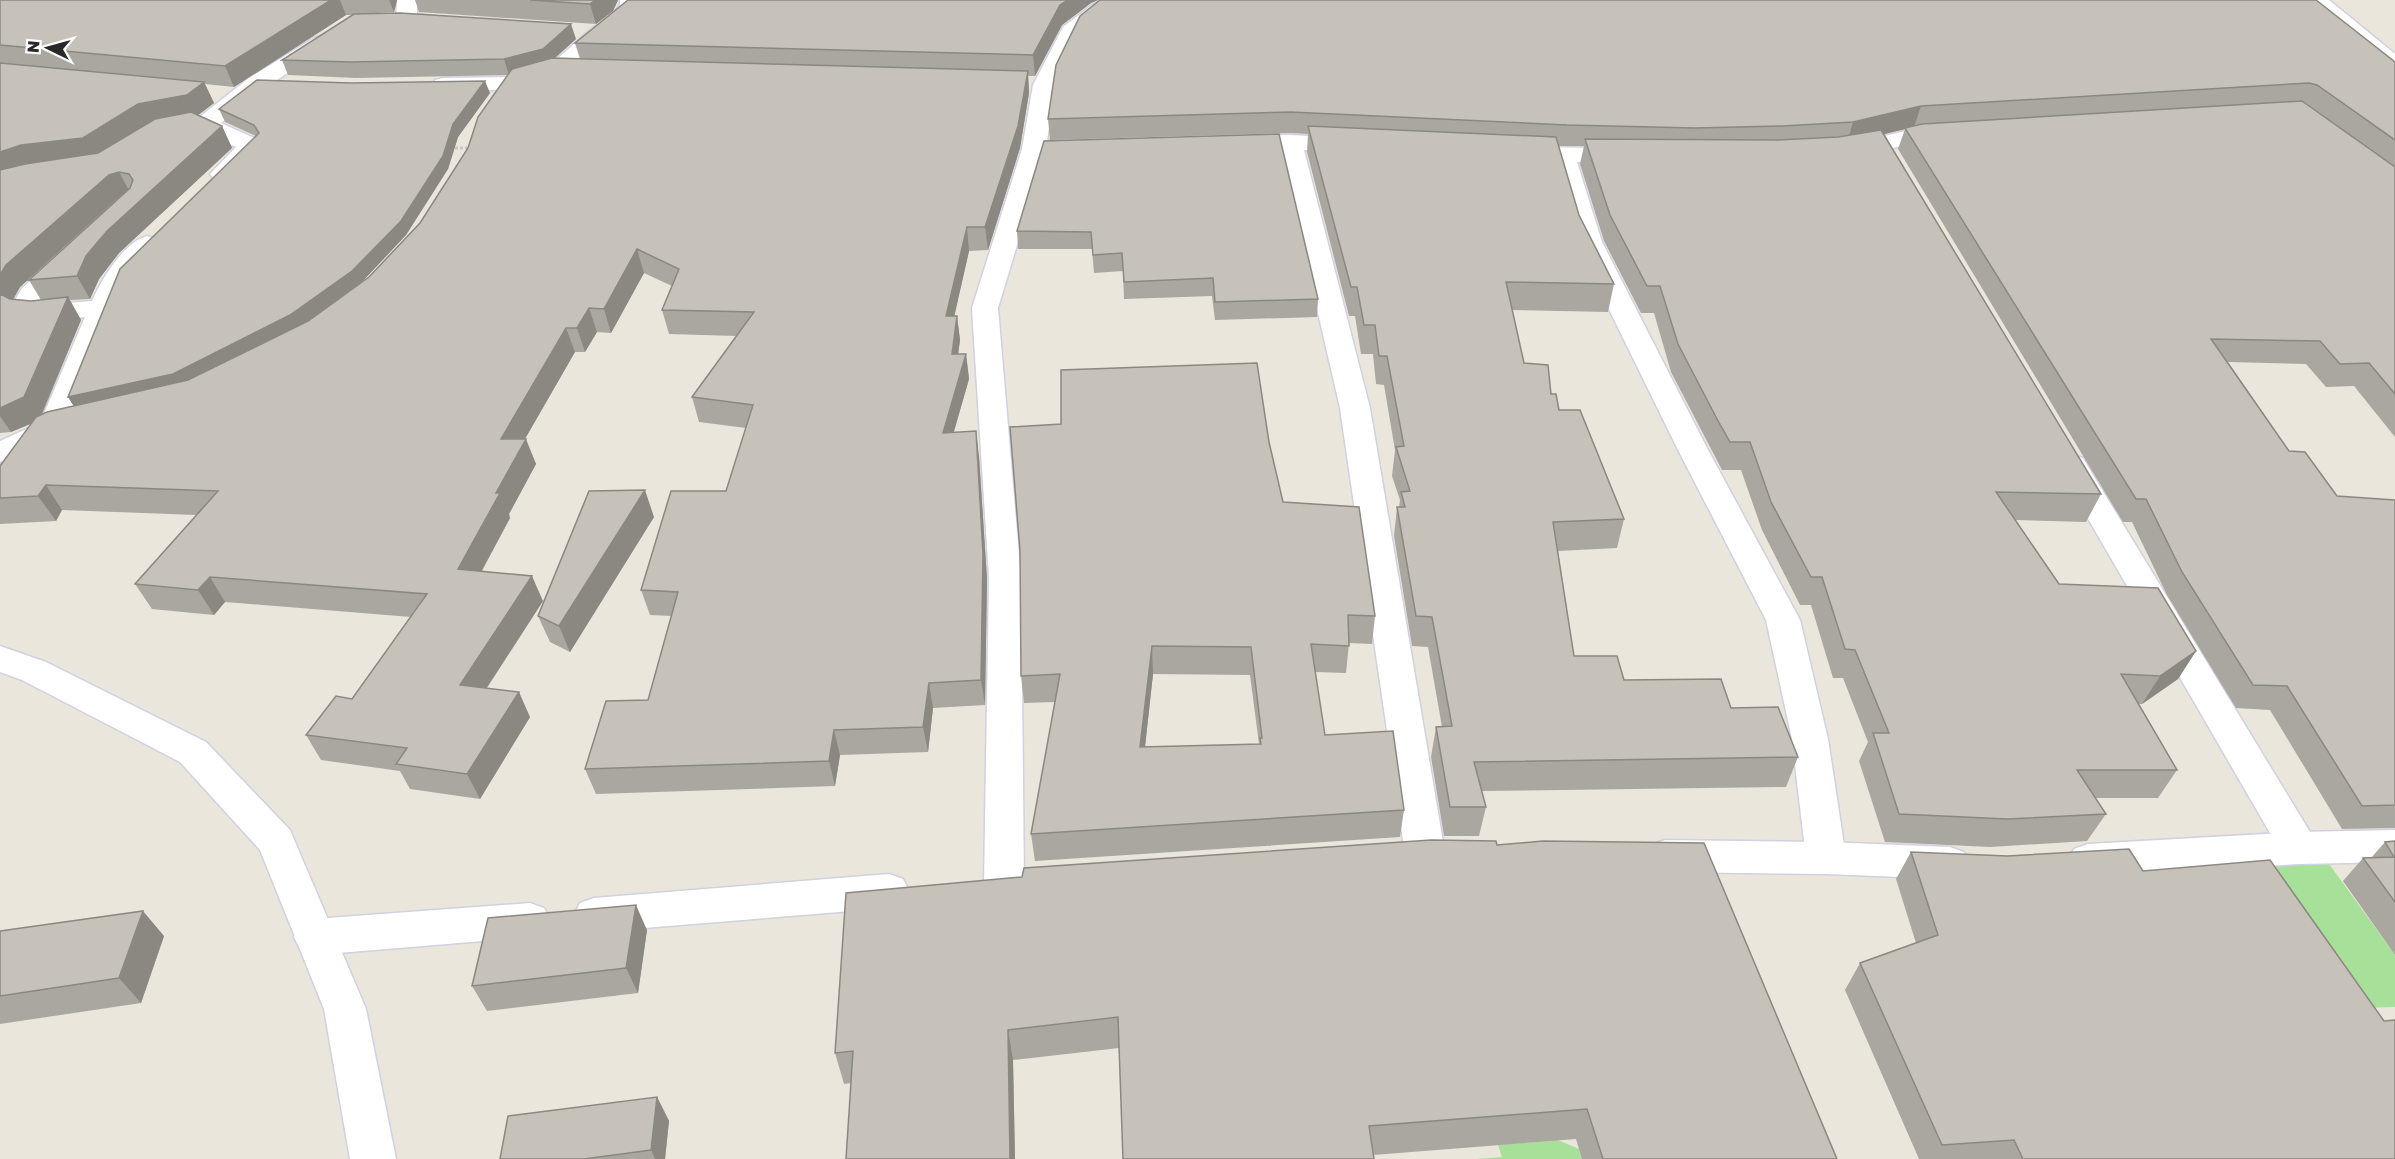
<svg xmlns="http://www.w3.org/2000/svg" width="2395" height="1159" font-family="'Golos Text',sans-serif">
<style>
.green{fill:#a7e098}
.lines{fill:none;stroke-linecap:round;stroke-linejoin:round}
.minor-casing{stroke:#d0d1e1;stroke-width:3}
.tertiary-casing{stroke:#d0d1e1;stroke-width:3}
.secondary-casing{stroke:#d0d1e1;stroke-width:3}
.path{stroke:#c7c7c7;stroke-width:3;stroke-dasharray:3 2;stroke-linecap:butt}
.minor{fill:#fff;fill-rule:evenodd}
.tertiary{fill:#fff;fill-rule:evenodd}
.secondary{fill:#fff;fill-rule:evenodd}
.wall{fill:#aaa7a0;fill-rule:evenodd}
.shaded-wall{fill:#8b8882}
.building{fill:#c6c2ba;stroke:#8b8882;stroke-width:1.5;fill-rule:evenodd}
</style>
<rect width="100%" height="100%" fill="#ebe6db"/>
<path class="green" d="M2324,857L2395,955V1007L2354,1008L2254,859Z
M1558,1140L1579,1149L1582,1159H1476L1502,1157L1498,1145Z"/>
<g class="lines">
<g class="minor-casing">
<path id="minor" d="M397,0H417V14L451,18L454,22L451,26L444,28L399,24L396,20Z
M620,0H640V6L621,29L606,36L565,76L531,85L523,83L520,78L523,73L549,66L592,28L607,21L620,5Z
M1103,0H1131L1128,4L1106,13L1079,34L1055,85L1047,141L1087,140L1095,142L1099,147L1095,152L1044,156L998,308L1021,579L1024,882L1018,894L1004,899L990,894L984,882L989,579L972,308L1022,149L1033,85L1063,27L1092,5Z
M321,36L328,38L332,42L328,46L265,88L221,123L259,140L263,145C252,160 233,184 214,179L210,174L236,147L197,129L194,124L197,119L249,78L314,38Z
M510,77L518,79L521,84L518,89L443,92L435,90L432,85L435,80L443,78Z
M1946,127L1954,129L1958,134L1954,139L1914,143L1846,159L1838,157L1834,152L1838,147L1914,129Z
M1290,135L1351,138L1359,140L1363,145L1359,150L1351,152L1304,150L1370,408L1445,854L1439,865L1425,870L1411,865L1405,854L1340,408L1280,149L1235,150L1227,148L1223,143L1227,138L1235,136Z
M1516,146L1627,149L1635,151L1639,156L1635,161L1627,163L1577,162L1602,242L1707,448L1800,620L1828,739L1846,858L1840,869L1826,874L1812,869L1806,858L1792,739L1766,620L1677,448L1576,242L1553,161L1508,158L1504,153L1508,148Z
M147,236L156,239L160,244L126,282L69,425L71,427L66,434L0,462V441L40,423L85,317C64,319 24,329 10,309L22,288L61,255L70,252L79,255L83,260L43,298L39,305L92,301C101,280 124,242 147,236Z
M2072,455L2083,458L2087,465L2313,837L2318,848L2313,859L2299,864L2285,859L2057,465L2061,458Z"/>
</g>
<g class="tertiary-casing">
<path id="tertiary" d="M2307,0H2329L2395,54V71L2387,70Z
M2395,830V862L2299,864L2088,876L2074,871L2068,860L2074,849L2088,844L2299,832Z
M1665,840L1826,842L1950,847L1964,852L1970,863L1964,874L1950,879L1826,874L1665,872L1651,867L1645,856L1651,845Z
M889,874L903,879L909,891L903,903L889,908L594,932L580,927L574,915L580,903L594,898Z
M530,903L544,908L550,920L544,932L530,937L314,955L300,949L294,937L300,925L314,919Z"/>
</g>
<g class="secondary-casing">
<path id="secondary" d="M0,646L46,662L206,742L290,830L366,1009L396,1159H350L324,1009L260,850L180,762L22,680L0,672Z"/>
</g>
<path class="path" d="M450,148H471"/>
<use href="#minor" class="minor"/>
<use href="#tertiary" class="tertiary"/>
<use href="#secondary" class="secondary"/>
</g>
<path class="wall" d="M0,0H397L394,12L360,14L576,39L554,59H580L575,43L628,0H1098L1091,3L1062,25L1035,76H1028L1029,93L1020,148L988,250L969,251L954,316H957L960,340L958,354H966L969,379L954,432L979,456L987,579L985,705L933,708L928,752L840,755L835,786L596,794L585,769L648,700L671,616L650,615L641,590L726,491L746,428L699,422L692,397L736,336L669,334L662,310L672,286L644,273L611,333L597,332L585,352H575L525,439L536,464L509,514L510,518L482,571L543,601L487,688L530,717L480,799L410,789L400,771L321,760L306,735L352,699L411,617L225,602L214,615L152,609L135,584L197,515L62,510L56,521L0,524V466L31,424L11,432L0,433ZM346,15H353L282,60L288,75L356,78L508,75L468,148L420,223L369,277L361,283L406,235L448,169L458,137L490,93L219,109L225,122L256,136L68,397L74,406L42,415L81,320L70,300L90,299L99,279L119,253L232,148L222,126L198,115L214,103L205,84L234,87ZM120,196L29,280L41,300L31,301L13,299L20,287Z
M415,0H618L613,11L596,24L419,12Z
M2395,62V437L2354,386L2326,387L2306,364L2228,362L2289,451L2337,496L2395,500V828L2342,829L2270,710L2236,708L2167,595L2132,522H2123L1898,149L1905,129L1884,134L2101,494L2086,522L2016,520L2059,584L2196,651L2178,679L2142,704H2139L2177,770L2158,798H2095L2106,814L2087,841L1990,847L1885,842L1859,761L1868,742L1843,678H1833L1811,605H1800L1762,530L1741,470H1722L1671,372L1654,313H1641L1604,241L1580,164L1584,146H1558L1579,215L1614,284L1608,312L1512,310L1524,363L1551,394L1559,410L1624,519L1617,548L1558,551L1574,656L1624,680L1731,708L1798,757L1786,787L1481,791L1486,807L1479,836H1444L1431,757L1436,727H1442L1428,647L1412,646L1394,536L1397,507H1399L1400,500L1392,476L1395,450L1384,385L1376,384L1373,354H1361L1355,316H1349L1307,152L1308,134L1290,133L1050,140L1048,119Z
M1044,141L1318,299L1317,317L1215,320L1212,296L1124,299L1123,271L1094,273L1092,249H1018L1017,231Z
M1269,442L1283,502L1375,616L1372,644L1349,643L1346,673L1315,672L1325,735L1404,810L1400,837L1035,861L1031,834L1055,702L1024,703L1021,676ZM1153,674L1250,675L1259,744L1145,747Z
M654,517L570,652L550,642L538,616Z
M2395,841V955L2343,881L2363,858H2371L2385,842Z
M1497,845L1837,1159H1582L1576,1139L1373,1155L1119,1048L1013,1060L1015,1159H846L851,1083L844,1084L835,1053Z
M1911,852L2143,871L2384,1021L2395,1159H1919L1845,990L1860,963L1916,943L1896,879Z
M647,930L638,993L487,1011L472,986Z
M0,931L164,936L141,1003L0,1024Z
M657,1097L669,1121L665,1159H500Z"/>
<path class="shaded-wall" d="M331,0H340L346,15L234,87L225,66Z
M389,0H397L394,12Z
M595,0H618L613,11L596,24L590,4Z
M1068,0H1098L1091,3L1062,25L1035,76L1033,55L1060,5Z
M571,24L576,39L548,64L509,75L504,59Z
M1028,71L1029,93L1020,148L988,250L985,227Z
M485,81L490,93L458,137L448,169L406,235L359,285L297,329L181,388L77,411L68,397L453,124Z
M204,82L214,103L197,116L94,159L0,177V152Z
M1921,106L1914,127L1847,143L1853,122Z
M222,126L232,148L119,253L99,279L90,299L77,276L86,256L107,231Z
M119,172L131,194L120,196L20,287L8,309L0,297V275L6,265L109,175Z
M967,227L969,251L949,340L946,316Z
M637,249L644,273L611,333L604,309Z
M68,297L81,320L39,420L11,432L0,416V408Z
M589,308L597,332L585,352L577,328Z
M957,316L960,340L955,378L952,354Z
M566,328L575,352L511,463L501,439Z
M966,354L969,379L946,458L943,433Z
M976,431L979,456L987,579L985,705L981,680Z
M526,439L536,464L509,514L510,518L469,594L458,569L496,493Z
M46,485L62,510L56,521L38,496Z
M645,490L654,517L570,652L559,626Z
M532,576L543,601L472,710L460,685Z
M210,577L225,602L214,615L198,590Z
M1152,646L1153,674L1142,774L1140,747Z
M2196,651L2178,679L2142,704L2160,676Z
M929,683L933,708L928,752L923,727Z
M519,692L530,717L480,799L467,774Z
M834,730L840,755L835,786L829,761Z
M636,905L647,930L638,993L626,968Z
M143,911L164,936L141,1003L119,978Z
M1008,1030L1013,1060L1015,1159H1010Z
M657,1097L669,1121L665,1159H655L651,1150Z"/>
<path class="building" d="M0,0H331L225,66L0,45Z
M530,0H595L590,4Z
M628,0H1068L1060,5L1033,55L575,43Z
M1100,0H2316L2395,62V140L2317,85L2309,83L1921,106L1853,122L1783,126L1695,128L1567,125L1291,112L1048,119L1056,65L1080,16Z
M400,13L571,24L543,49L504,59L350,62L282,60L354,14Z
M552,58L1028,71L1018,126L985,227H967L946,316H957L952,354H966L943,433L976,431L983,554L981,680L929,683L923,727L834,730L829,761L585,769L606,701L648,700L678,592L641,590L671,491H726L753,405L692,397L754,312L662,310L679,269L637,249L604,309L589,308L577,328H566L501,439H526L496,493H500L458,569L532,576L460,685L519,692L467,774L396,764L407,748L306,735L336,696L352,699L427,594L210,577L198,590L135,584L218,491L46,485L38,496L0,498V466L36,417L47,412L188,380L308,321L369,277L420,223L468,148L478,117L512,69Z
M0,63L204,82L187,95L138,104L83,138L21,145L0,152Z
M257,80L351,83L485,81L453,124L443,156L401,221L352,271L290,315L173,374L68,397L120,269L259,133L254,125L219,109Z
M2302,101L2395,167V394L2369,363L2340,364L2320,341L2211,339L2289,451L2305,452L2337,496L2395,500V805L2362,806L2287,686L2253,685L2182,572L2146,499H2136L1905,128L1922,124Z
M191,112L222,126L107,231L86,256L77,276L29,280L130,188L133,180L129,174L119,172L109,175L6,265L0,275V170L25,164L98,153L155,119Z
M1308,126L1556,137L1579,215L1614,284L1506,282L1524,363L1548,365L1551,394H1556L1559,410H1580L1624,519L1553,522L1574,656H1617L1624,680L1721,679L1731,708L1778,707L1798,757L1474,762L1486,807H1450L1436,727L1452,726L1432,617L1416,616L1397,507H1405L1401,492L1410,491L1396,447L1404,446L1387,356H1379L1375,325H1364L1357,287H1351Z
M1881,130L2101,494L1996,492L2059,584L2158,588L2196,651L2160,676L2121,674L2177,770H2077L2106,814L2007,819L1899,814L1873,733H1889L1855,650L1845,649L1822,577H1811L1771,502L1750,442H1730L1717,419L1678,344L1660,286H1647L1610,215L1585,139L1778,140L1838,137Z
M1279,134L1318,299L1215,302L1213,278L1124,282L1122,253L1093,255L1091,232L1017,231L1044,141Z
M0,294L10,299L31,301L68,297L24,397L0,408Z
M1257,363L1269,442L1283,502L1359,507L1375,616L1348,615L1349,646L1311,644L1325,735L1393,731L1404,810L1031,834L1060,674L1021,676L1020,551L1010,427L1061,424V370ZM1152,646L1251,647L1262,738H1260L1261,744L1140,747Z
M645,490L559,626L538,616L589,491Z
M1431,840L1496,841L1497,845L1543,841L1704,843L1837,1159H1603L1587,1109L1369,1126L1374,1159H1123L1118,1017L1008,1030L1010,1159H846L853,1051L835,1053L846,893L1022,877L1024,868Z
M2395,841V902L2363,858L2394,857L2385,842Z
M2129,849L2143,871L2270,860L2384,1021L2395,1020V1159H2023L2014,1140L1942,1145L1860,963L1938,935L1911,852L2007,856Z
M636,905L626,968L472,986L488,918Z
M143,911L119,978L0,996V931Z
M657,1097L651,1150L584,1159H500L508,1116Z"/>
<g transform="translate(48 48) rotate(275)" stroke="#ffffff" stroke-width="4.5" paint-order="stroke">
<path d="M0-4.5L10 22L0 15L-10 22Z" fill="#292929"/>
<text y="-9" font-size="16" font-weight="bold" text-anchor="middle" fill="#292929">N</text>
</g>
</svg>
